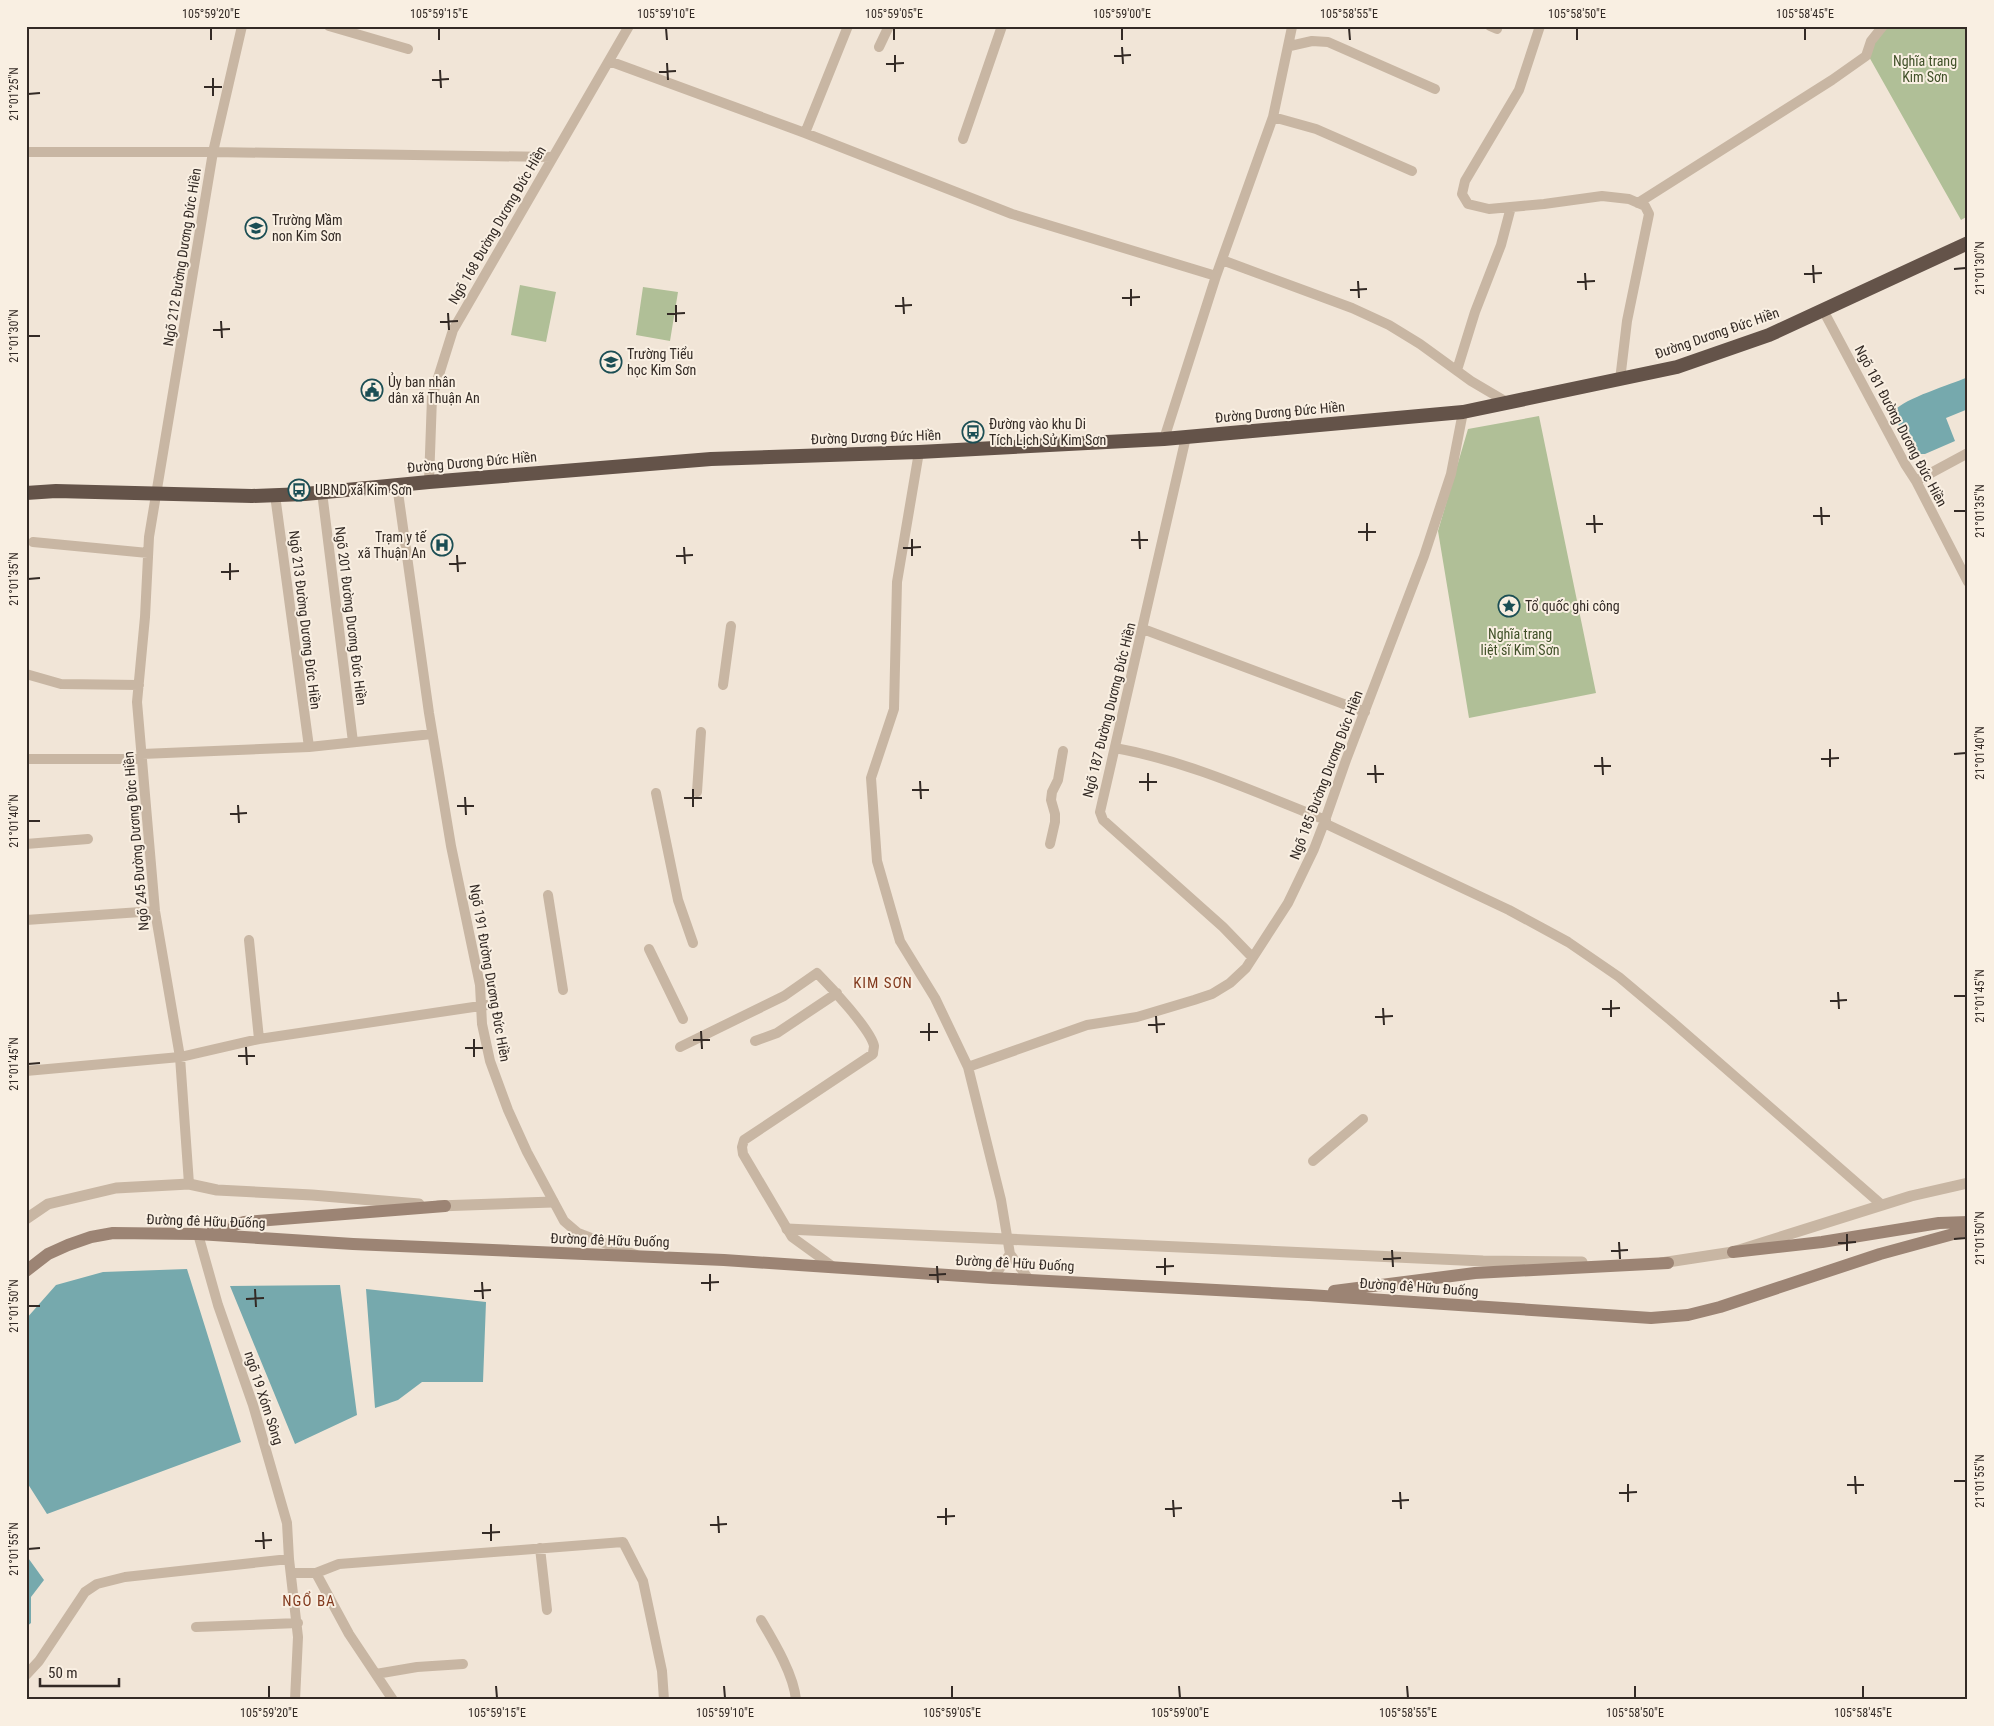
<svg xmlns="http://www.w3.org/2000/svg" width="1994" height="1726" font-family="'Roboto Condensed',sans-serif">
<style>
.green{fill:#b0bf97}
.water{fill:#76a9ad}
.lines{fill:none;stroke-linecap:round;stroke-linejoin:round}
.minor{stroke:#c8b6a3;stroke-width:10}
.tertiary{stroke:#c8b6a3;stroke-width:11}
.secondary{stroke:#9c8474;stroke-width:12}
.trunk{stroke:#645349;stroke-width:14}
.ticks{fill:none;stroke:#332a25;stroke-width:2}
.labels{text-anchor:middle;stroke-width:4;stroke-linejoin:round;paint-order:stroke}
.park-label{font-size:14px;fill:#415129;stroke:#f9efe2}
.poi-label{font-size:14px;fill:#332a25;stroke:#f9efe2;text-anchor:start}
.street-label{font-size:14px;fill:#332a25;stroke:#f9efe2}
.neighbourhood-label{font-size:15px;letter-spacing:1px;fill:#823a1e;stroke:#f9efe2}
.neatline{fill:none;stroke:#332a25;stroke-width:2}
.ticks-label{font-size:12px;text-anchor:middle;fill:#332a25}
</style>
<rect width="100%" height="100%" fill="#f1e5d7"/>
<path class="green" d="M1883,26H1968V216L1961,220L1868,55Z
M520,285L556,292L546,342L511,335Z
M643,287L678,292L670,341L636,335Z
M1539,416L1596,693L1469,718L1438,531L1468,429Z"/>
<path class="water" d="M1968,377V409L1946,418L1955,441L1925,454H1917L1909,446L1894,416V411C1905,398 1950,385 1968,377Z
M187,1269L241,1442L47,1514L26,1481V1319L56,1285L103,1272Z
M340,1285L357,1415L295,1444L230,1286Z
M366,1289L486,1302L483,1382H422L398,1400L375,1408Z
M26,1555L44,1580L31,1597V1623L26,1627Z"/>
<g class="lines">
<path class="minor" d="M329,26L408,49
M1490,26L1497,29
M1540,26L1519,90L1465,181L1462,194L1468,204L1489,209L1544,204L1602,196L1629,199L1645,206L1649,214L1627,321L1620,380
M1290,46L1312,41L1328,42L1435,89
M879,47L889,26
M609,61L805,133L848,26
M1273,117L1316,129L1412,171
M805,133L1012,214L1216,276
M963,139L1002,26
M26,152H213L552,157
M1638,203L1832,80L1866,56L1871,41L1883,26
M1222,260L1352,308L1389,325L1420,344L1471,381L1510,404
M1823,310L1905,464L1916,481L1968,582
M1457,370L1475,312L1501,245L1511,207
M1186,437L1100,812L1103,820L1223,927L1252,957
M1164,439L1216,276L1273,117L1292,27L1291,26
M919,452L897,582L894,709L871,778L877,861L900,941L935,998L968,1067L1001,1200L1010,1254L1028,1278
M1916,481L1968,453
M429,482L432,397L453,330L629,26
M397,485L429,713L451,846L480,985L482,1024L490,1061L508,1110L527,1152L564,1221L578,1233L636,1255
M322,492L353,742
M275,495L309,747
M33,542L148,553
M1143,629L1365,712
M26,674L61,684L139,685
M723,685L731,626
M1115,748C1188,761 1257,793 1326,820
M142,754L309,747L432,734
M26,759H142
M697,792L701,732
M656,793L678,900L693,943
M1324,823L1509,910L1568,942L1619,977L1669,1019L1882,1205
M26,844L88,839
M1050,844L1055,822V814L1051,800L1052,792L1058,780L1063,751
M548,895L563,990
M26,920L155,911
M249,940L259,1039
M649,949L683,1019
M755,1041L777,1033L837,993
M680,1047L784,996L817,973C830,986 871,1030 874,1046C874,1048 873,1051 873,1054L744,1140L742,1147L743,1154L792,1237L832,1266
M968,1067L1087,1025L1137,1017L1194,1000L1212,994L1230,983L1246,968L1288,903L1314,849L1324,823L1346,760L1424,556L1451,474L1463,412
M26,1071L180,1057L259,1039L487,1005
M1313,1161L1363,1119
M189,1184L180,1057L155,911L137,702L145,617L149,537L213,152L242,26
M198,1234L218,1305L253,1405L287,1523L289,1559L298,1637L295,1700
M993,1278L1010,1254
M540,1548L547,1610
M292,1573H316L339,1564L623,1542L643,1581L662,1671L664,1700
M316,1573L349,1634L393,1700
M761,1620C774,1642 794,1675 796,1700
M196,1627L298,1623
M376,1674L417,1667L463,1664
M26,1675L39,1661L85,1592L97,1584L125,1577L289,1559"/>
<path class="tertiary" d="M438,1206L553,1202
M26,1219L48,1204L116,1188L189,1184L217,1190L312,1195L419,1204
M787,1229L1483,1261L1582,1262
M1661,1263L1733,1252L1911,1196L1968,1183"/>
<path class="secondary" d="M212,1232L244,1222L445,1206
M1733,1252L1822,1242L1939,1223L1968,1222
M26,1271L48,1254L68,1245L91,1237L113,1233L198,1234L353,1244L724,1260L993,1278L1309,1295L1651,1318L1688,1315L1720,1307L1880,1254L1968,1230
M1334,1291L1475,1273L1668,1263"/>
<path class="trunk" d="M26,493L56,491L252,496L305,494L429,482L711,459L919,452L1164,439L1463,412L1677,367L1769,335L1968,243"/>
</g>
<path class="ticks" d="M211,28V40M439,28V40M666,28L667,40M894,28V40M1122,28V40M1349,28L1350,40M1577,28V40M1805,28V40M1122,47L1123,64M895,55V72M1114,56L1131,55M667,63L668,80M886,64L904,63M440,70L441,88M659,72L676,71M213,78V96M432,80L449,79M204,87H222M28,94L40,93M1813,265L1814,283M1954,269L1966,268M1585,273L1586,290M1804,274L1822,273M1358,281L1359,298M1577,282L1595,281M1131,289V306M1350,290L1367,289M903,297L904,314M1122,298L1140,297M676,305V322M895,306L912,305M448,313L449,330M667,314L685,313M221,321L222,338M440,322L458,321M213,330L230,329M28,336H40M1821,507L1822,525M1954,511H1966M1594,515L1595,533M1813,516H1830M1367,523V541M1586,524H1603M1139,531L1140,549M1358,532H1376M912,539V556M1131,540H1148M684,547L685,564M903,548L921,547M457,555L458,572M676,556L693,555M230,563V580M449,564L466,563M221,572L239,571M28,579L40,578M1830,749V767M1954,754L1966,753M1602,757L1603,775M1821,759L1839,758M1375,765L1376,783M1594,766H1611M1148,773V791M1367,774H1384M920,781L921,799M1139,782H1157M693,789V807M912,790H929M465,797L466,815M684,798H702M238,805L239,823M457,806H474M230,814L247,813M28,821H40M1838,992L1839,1009M1954,996H1966M1611,1000V1017M1830,1001L1847,1000M1383,1008L1384,1025M1602,1009L1620,1008M1156,1016L1157,1033M1375,1017L1393,1016M929,1023V1041M1148,1025L1165,1024M701,1031L702,1049M920,1032H938M474,1039V1057M693,1040H710M246,1047L247,1065M465,1048H483M238,1056H255M28,1064L40,1063M1847,1234V1251M1954,1239L1966,1238M1619,1242L1620,1259M1838,1243L1856,1242M1392,1250L1393,1267M1611,1251L1628,1250M1165,1258V1275M1383,1259L1401,1258M937,1266L938,1283M1156,1267L1174,1266M710,1274V1291M929,1275L946,1274M482,1282L483,1299M701,1283L719,1282M255,1289L256,1307M474,1291L491,1290M246,1299L264,1298M28,1306H40M1855,1476L1856,1494M1954,1481H1966M1628,1484V1502M1847,1485H1864M1400,1492L1401,1509M1619,1493L1637,1492M1173,1500L1174,1517M1392,1501L1409,1500M946,1508V1525M1165,1509L1182,1508M718,1516L719,1533M937,1517L955,1516M491,1524V1541M710,1525L727,1524M263,1532L264,1549M482,1533L500,1532M255,1541L272,1540M28,1549L40,1548M269,1686V1698M496,1686L497,1698M724,1686L725,1698M952,1686V1698M1179,1686L1180,1698M1407,1686L1408,1698M1635,1686V1698M1863,1686V1698"/>
<defs>
<g id="school-ring" transform="scale(1.125)"><circle r="9.5" fill="#f9efe2" stroke="#1b4e54" stroke-width="1.5"/><path d="M0-5L7-2L0 1L-7-2ZM-4 1L0 2.5L4 1V4Q0 6-4 4Z" fill="#1b4e54"/></g>
<g id="civic-ring" transform="scale(1.125)"><circle r="9.5" fill="#f9efe2" stroke="#1b4e54" stroke-width="1.5"/><path d="M-.6-6.5H3V-4.5H.6V-3L4-1V1h2V6H-6V1h2V-1L-.6-3ZM-1.2 2.5V6h2.4V2.5Z" fill="#1b4e54"/></g>
<g id="bus-ring" transform="scale(1.125)"><circle r="9.5" fill="#f9efe2" stroke="#1b4e54" stroke-width="1.5"/><path d="M-5-6H5V4H4V6H2V4H-2V6H-4V4H-5ZM-3.5-4V0h7V-4ZM-3.5 1.2v1.5H-2V1.2ZM2 1.2v1.5H3.5V1.2Z" fill="#1b4e54"/></g>
<g id="hospital-ring" transform="scale(1.125)"><circle r="9.5" fill="#f9efe2" stroke="#1b4e54" stroke-width="1.5"/><path d="M-5-5h3v3.5h4V-5h3V5h-3V1.5h-4V5h-3Z" fill="#1b4e54"/></g>
<g id="sight-ring" transform="scale(1.125)"><circle r="9.5" fill="#f9efe2" stroke="#1b4e54" stroke-width="1.5"/><path d="M0-6L1.8-2.2L6-1.7L2.9 1.2L3.7 5.4L0 3.3L-3.7 5.4L-2.9 1.2L-6-1.7L-1.8-2.2Z" fill="#1b4e54"/></g>
</defs>
<g fill-rule="evenodd">
<use href="#school-ring" x="256" y="228"/>
<use href="#school-ring" x="611" y="362"/>
<use href="#civic-ring" x="372" y="390"/>
<use href="#bus-ring" x="973" y="432"/>
<use href="#bus-ring" x="299" y="490"/>
<use href="#hospital-ring" x="442" y="545"/>
<use href="#sight-ring" x="1509" y="606"/>
</g>
<g class="labels">
<g class="park-label">
<text x="1925" y="66">Nghĩa trang<tspan x="1925" dy="16">Kim Sơn</tspan></text>
<text x="1520" y="639">Nghĩa trang<tspan x="1520" dy="16">liệt sĩ Kim Sơn</tspan></text>
</g>
<g class="poi-label">
<text x="272" y="225">Trường Mầm<tspan x="272" dy="16">non Kim Sơn</tspan></text>
<text x="627" y="359">Trường Tiểu<tspan x="627" dy="16">học Kim Sơn</tspan></text>
<text x="388" y="387">Ủy ban nhân<tspan x="388" dy="16">dân xã Thuận An</tspan></text>
<text x="989" y="429">Đường vào khu Di<tspan x="989" dy="16">Tích Lịch Sử Kim Sơn</tspan></text>
<text x="315" y="495">UBND xã Kim Sơn</text>
<text x="426" y="542" text-anchor="end">Trạm y tế<tspan x="426" dy="16">xã Thuận An</tspan></text>
<text x="1525" y="611">Tổ quốc ghi công</text>
</g>
<g class="street-label">
<text transform="translate(497 225) rotate(-60)" y="5">Ngõ 168 Đường Dương Đức Hiền</text>
<text transform="translate(182 257) rotate(-81)" y="5">Ngõ 212 Đường Dương Đức Hiền</text>
<text transform="translate(1717 333) rotate(-19)" y="5">Đường Dương Đức Hiền</text>
<text transform="translate(1280 412) rotate(-5)" y="5">Đường Dương Đức Hiền</text>
<text transform="translate(1901 426) rotate(62)" y="5">Ngõ 181 Đường Dương Đức Hiền</text>
<text transform="translate(876 437) rotate(-2)" y="5">Đường Dương Đức Hiền</text>
<text transform="translate(472 462) rotate(-5)" y="5">Đường Dương Đức Hiền</text>
<text transform="translate(351 616) rotate(83)" y="5">Ngõ 201 Đường Dương Đức Hiền</text>
<text transform="translate(305 620) rotate(83)" y="5">Ngõ 213 Đường Dương Đức Hiền</text>
<text transform="translate(1109 710) rotate(-76)" y="5">Ngõ 187 Đường Dương Đức Hiền</text>
<text transform="translate(1326 775) rotate(-69)" y="5">Ngõ 185 Đường Dương Đức Hiền</text>
<text transform="translate(136 841) rotate(-95)" y="5">Ngõ 245 Đường Dương Đức Hiền</text>
<text transform="translate(490 973) rotate(80)" y="5">Ngõ 191 Đường Dương Đức Hiền</text>
<text transform="translate(206 1221) rotate(2)" y="5">Đường đê Hữu Đuống</text>
<text transform="translate(610 1240) rotate(2)" y="5">Đường đê Hữu Đuống</text>
<text transform="translate(1015 1263) rotate(3)" y="5">Đường đê Hữu Đuống</text>
<text transform="translate(1419 1287) rotate(4)" y="5">Đường đê Hữu Đuống</text>
<text transform="translate(264 1398) rotate(72)" y="5">ngõ 19 Xóm Sông</text>
</g>
<g class="neighbourhood-label">
<text x="883" y="988">KIM SƠN</text>
<text x="309" y="1606">NGỔ BA</text>
</g>
</g>
<rect width="1994" height="1726" fill="none" stroke="#f9efe2" stroke-width="55"/>
<path d="M40 1678v8h79v-8" fill="none" stroke="#332a25" stroke-width="2.5"/>
<text x="48" y="1678" font-size="15" fill="#332a25" stroke="#f9efe2" stroke-width="4" paint-order="stroke">50 m</text>
<rect x="28" y="28" width="1938" height="1670" class="neatline"/>
<g class="ticks-label">
<text x="211" y="18">105°59'20"E</text>
<text x="439" y="18">105°59'15"E</text>
<text x="666" y="18">105°59'10"E</text>
<text x="894" y="18">105°59'05"E</text>
<text x="1122" y="18">105°59'00"E</text>
<text x="1349" y="18">105°58'55"E</text>
<text x="1577" y="18">105°58'50"E</text>
<text x="1805" y="18">105°58'45"E</text>
<text transform="translate(14 94) rotate(-90)" y="4">21°01'25"N</text>
<text transform="translate(1980 268) rotate(-90)" y="4">21°01'30"N</text>
<text transform="translate(14 336) rotate(-90)" y="4">21°01'30"N</text>
<text transform="translate(1980 511) rotate(-90)" y="4">21°01'35"N</text>
<text transform="translate(14 579) rotate(-90)" y="4">21°01'35"N</text>
<text transform="translate(1980 753) rotate(-90)" y="4">21°01'40"N</text>
<text transform="translate(14 821) rotate(-90)" y="4">21°01'40"N</text>
<text transform="translate(1980 996) rotate(-90)" y="4">21°01'45"N</text>
<text transform="translate(14 1064) rotate(-90)" y="4">21°01'45"N</text>
<text transform="translate(1980 1238) rotate(-90)" y="4">21°01'50"N</text>
<text transform="translate(14 1306) rotate(-90)" y="4">21°01'50"N</text>
<text transform="translate(1980 1481) rotate(-90)" y="4">21°01'55"N</text>
<text transform="translate(14 1549) rotate(-90)" y="4">21°01'55"N</text>
<text x="269" y="1717">105°59'20"E</text>
<text x="497" y="1717">105°59'15"E</text>
<text x="725" y="1717">105°59'10"E</text>
<text x="952" y="1717">105°59'05"E</text>
<text x="1180" y="1717">105°59'00"E</text>
<text x="1408" y="1717">105°58'55"E</text>
<text x="1635" y="1717">105°58'50"E</text>
<text x="1863" y="1717">105°58'45"E</text>
</g>
</svg>
